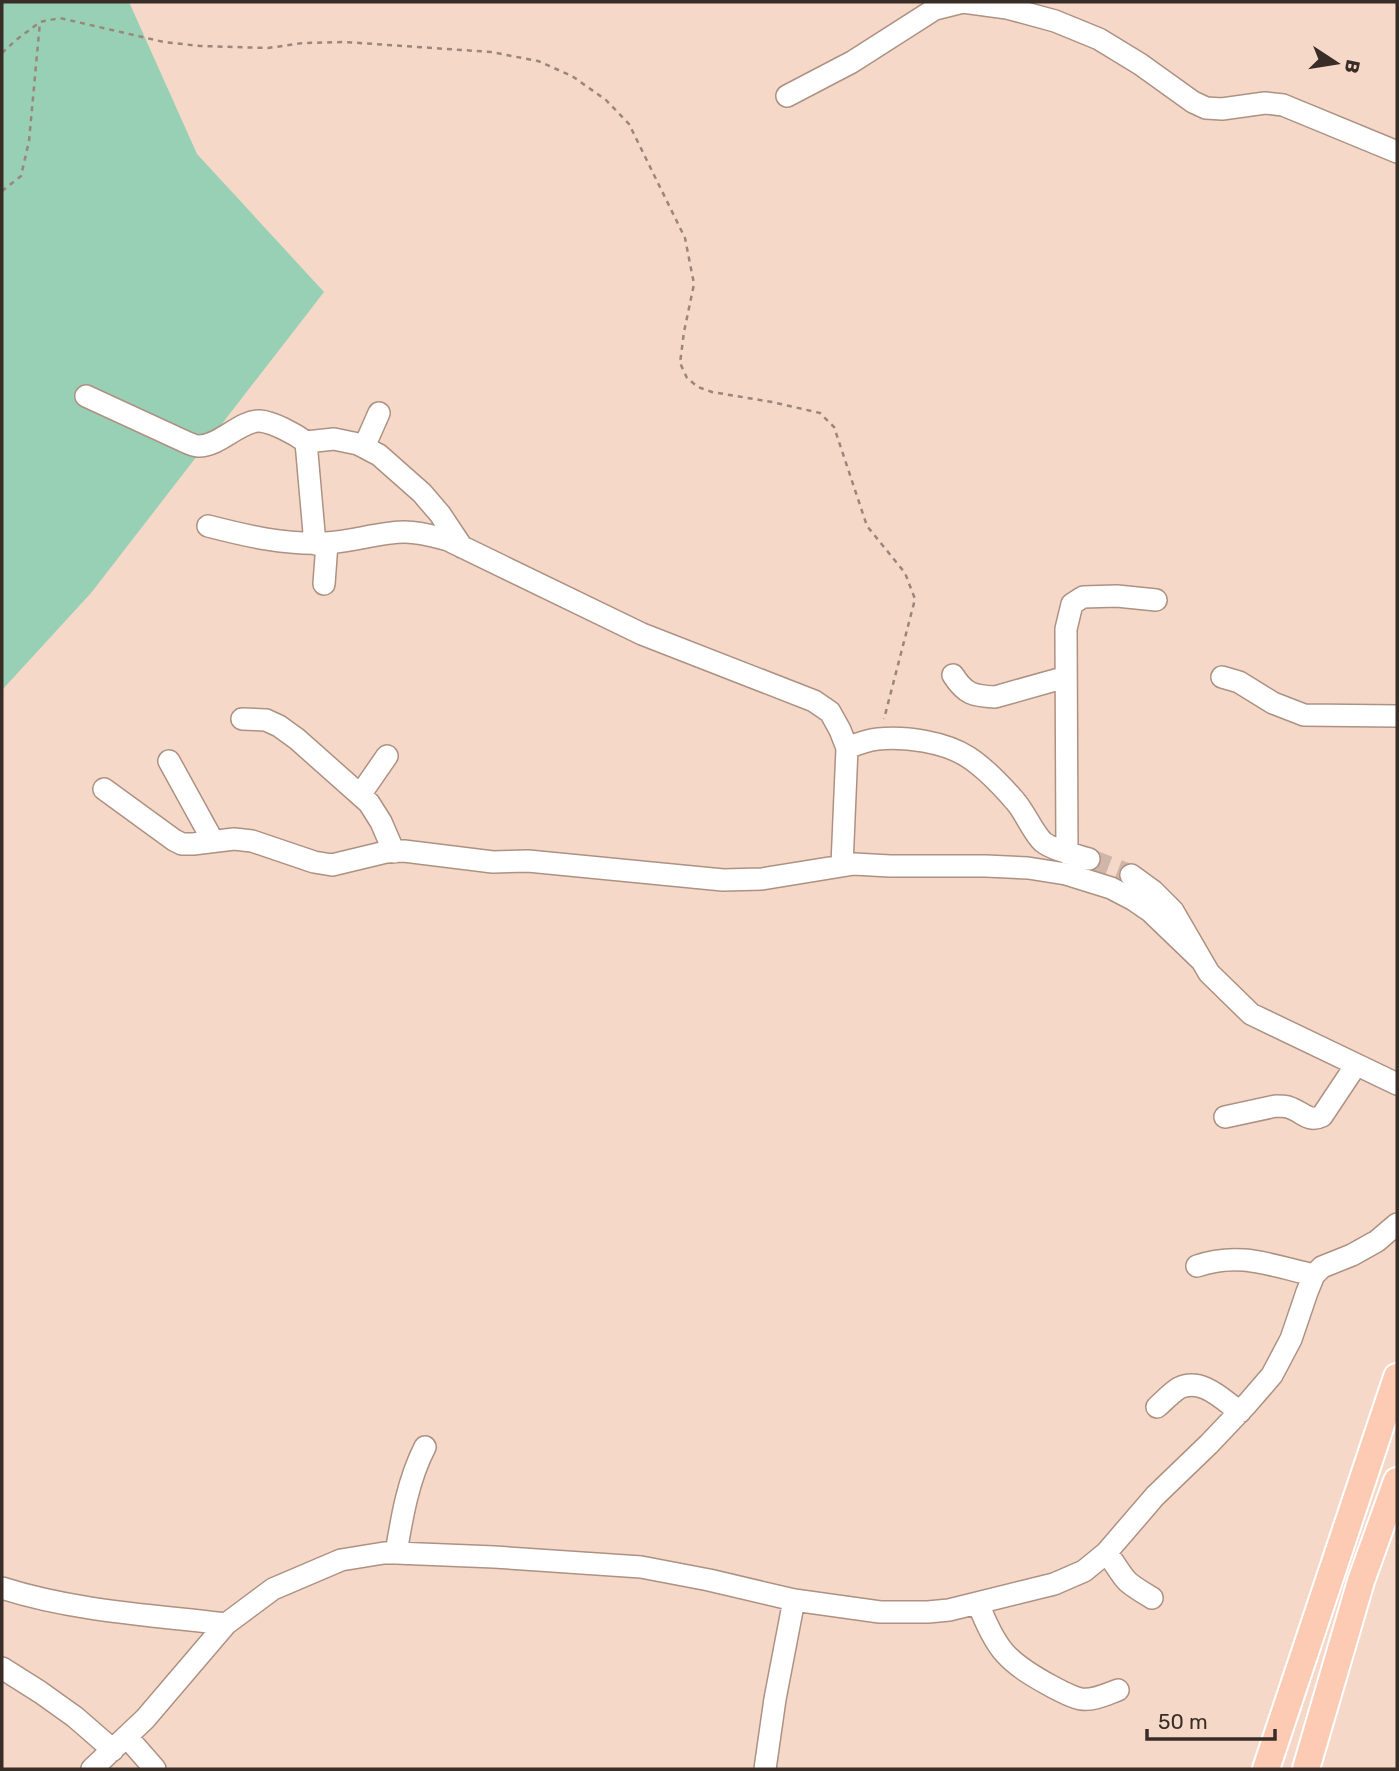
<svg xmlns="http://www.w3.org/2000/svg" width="1399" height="1771" font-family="Rubik,sans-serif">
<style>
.green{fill:#97d0b4}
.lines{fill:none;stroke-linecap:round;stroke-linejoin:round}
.minor-tunnel{stroke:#d0b6a8;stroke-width:21;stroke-dasharray:21 10;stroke-linecap:butt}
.minor-casing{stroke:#ad9183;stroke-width:24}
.major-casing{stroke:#fff;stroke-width:30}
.path{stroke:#9b867b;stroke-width:2.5;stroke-dasharray:5 5;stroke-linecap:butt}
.minor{stroke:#fff;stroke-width:21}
.major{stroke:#fdcbb4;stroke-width:26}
</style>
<rect width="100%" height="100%" fill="#f6d8c8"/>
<path class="green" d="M2,2H129L197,154L324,292L91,593L2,690Z"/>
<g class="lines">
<path class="minor-tunnel" d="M1089,859L1131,875"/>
<g class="minor-casing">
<path id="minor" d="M787,96L852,62L935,9L963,2L1007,8L1055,21L1099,39L1140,64L1193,102L1206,108L1222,109L1265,103L1283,105L1397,152
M86,396L188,443C191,444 195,446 198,446C219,447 240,420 260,421C273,422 295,434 306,442L334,439L358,444L379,455L422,493L440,514L462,547
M306,442L315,544
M364,447L379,413
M208,526C247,536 285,545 325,543C352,542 379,532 405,532C420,532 433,536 448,540L642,634L814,701L830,712L840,730L847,748L842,865
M324,584L327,543
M953,675C965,694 973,696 995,697L1066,677
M1222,677L1239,682L1273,703L1304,715L1397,716
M242,719L266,720L279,726L297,739L369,803L381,822L394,852
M847,748C857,744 867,740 878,739C905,736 945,742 968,757C985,768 1002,786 1015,801C1025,812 1033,833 1043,842C1053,850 1076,855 1089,859
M169,761L213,841
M104,789L174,840L182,844H193L234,839L252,841L314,862L332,865L386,852L404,851L493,862L528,861L723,880L762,879L854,864L890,866H986L1028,868L1066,874L1111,888L1134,900L1150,911L1201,960
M360,795L387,756
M1067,853L1066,629L1072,604L1083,597L1117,596L1156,600
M1131,875L1153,891L1173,911L1209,973L1251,1014L1397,1084
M1225,1117L1276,1106C1280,1106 1284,1106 1288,1107C1302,1111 1308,1123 1322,1116L1356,1065
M1197,1266C1240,1251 1272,1266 1314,1275
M1157,1407C1164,1401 1171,1393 1179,1388C1202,1377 1223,1400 1240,1412
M396,1553C402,1517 408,1480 425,1447
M1106,1553C1115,1562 1119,1573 1128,1582C1135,1588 1144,1593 1152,1598
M2,1588C74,1611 151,1615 226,1624
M978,1603C996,1650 1007,1662 1051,1686C1061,1691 1071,1697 1081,1699C1093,1701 1107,1694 1118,1690
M2,1668L40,1692L75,1717L113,1750
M127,1737L155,1769
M92,1769L145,1719L226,1624L273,1589L341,1560L384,1553H396L494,1557L641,1567L709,1580L794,1600L880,1612H928L949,1610L1054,1584L1084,1571L1106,1553L1155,1496L1209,1444L1247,1404L1272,1375L1291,1339L1307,1292L1314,1275L1322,1267L1352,1255L1377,1241L1397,1224
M765,1769L775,1699L794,1600"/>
</g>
<g class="major-casing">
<path id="major" d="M1266,1769L1397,1377
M1306,1769L1361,1581L1397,1481"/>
</g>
<path class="path" d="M2,53L16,40L40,22L60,18L164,42L200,46L268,48L303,43L345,42L491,52L538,61L572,76L606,100L629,124L685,238L694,284L684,332L680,363L687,378L698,387L712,392L772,402L820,413L834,427L867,526L905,573L915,599L884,719
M2,191L21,176L29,141L40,22"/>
<use href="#minor" class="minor"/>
<use href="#major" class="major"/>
</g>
<rect width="1399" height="1771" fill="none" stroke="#382d27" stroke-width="7"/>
<g transform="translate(1336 63) rotate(102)" stroke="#f6d8c8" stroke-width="5" paint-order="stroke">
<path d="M0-5L12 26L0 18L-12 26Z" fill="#382d27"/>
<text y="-10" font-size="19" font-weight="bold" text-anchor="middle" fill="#382d27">B</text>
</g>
<path d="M1147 1729v10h128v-10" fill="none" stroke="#382d27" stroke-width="3.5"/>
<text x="1158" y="1729" font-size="21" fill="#382d27" stroke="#f6d8c8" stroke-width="5" paint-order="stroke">50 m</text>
</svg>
